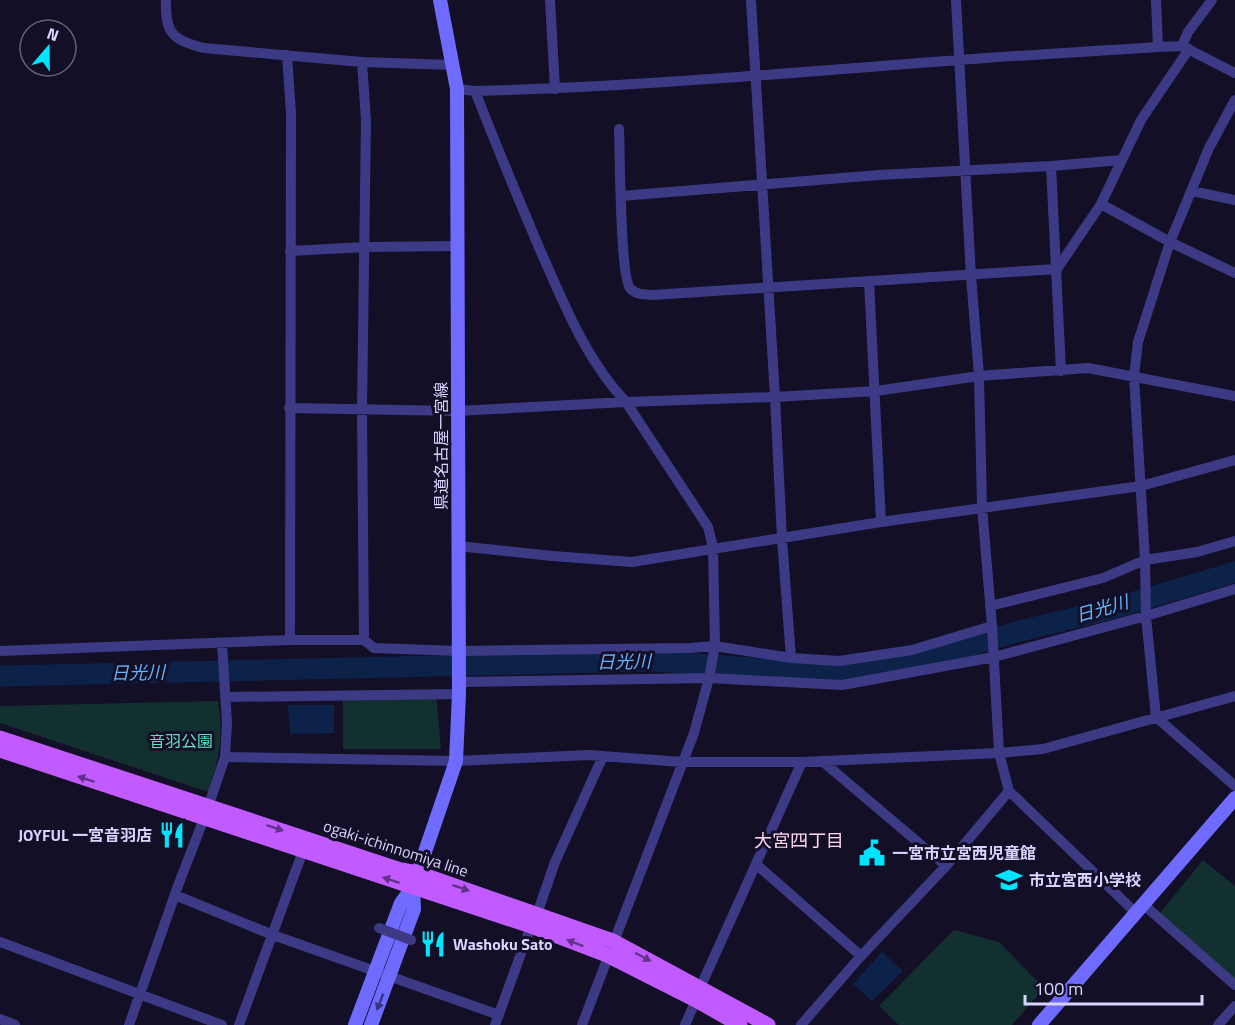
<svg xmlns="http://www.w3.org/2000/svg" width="1235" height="1025" font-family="'Titillium Web','Noto Sans JP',sans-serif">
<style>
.green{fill:#12302f}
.water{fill:#0c2248}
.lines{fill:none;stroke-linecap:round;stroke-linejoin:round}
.river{stroke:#0c2248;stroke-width:21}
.street{stroke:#3d3a85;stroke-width:10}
.secondary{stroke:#6f6bff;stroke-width:14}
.primary{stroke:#c25bff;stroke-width:15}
.street-bridge{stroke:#3d3a85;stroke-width:10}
.oneway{fill:#623188}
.oneway2{fill:#38347d}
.labels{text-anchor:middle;stroke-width:6;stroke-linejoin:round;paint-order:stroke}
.street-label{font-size:16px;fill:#d9d4ff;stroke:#130f26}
.park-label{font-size:16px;fill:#5fe0c0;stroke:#130f26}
.poi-label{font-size:16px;font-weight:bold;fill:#d9d4ff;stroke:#130f26;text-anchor:start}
.water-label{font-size:18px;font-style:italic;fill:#62b6ff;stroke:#130f26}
.neighbourhood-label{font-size:18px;fill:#ffd6f0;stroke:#130f26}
</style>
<rect width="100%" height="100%" fill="#130f26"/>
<path class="green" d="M343,694H436L441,749H343Z
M218,701C224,738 219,758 208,792L0,723V706Z
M1203,860L1235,886V984L1155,919Z
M954,930L999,942L1044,988L1012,1025H899L879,1006Z"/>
<path class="water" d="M288,705H334V733L290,734Z
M882,952L903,971L872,1001L853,984Z"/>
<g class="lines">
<path class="river" d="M0,676L655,661L803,672L856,673L924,659L1020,631L1118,607L1235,572"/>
<path class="street" d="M166,0C165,33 172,40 204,48L362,62L453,65
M550,0L555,89
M751,0L775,397L782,539L791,658
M956,0L971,276L979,376L982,507L992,626L999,753L1009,791L1136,913
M1156,0L1158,47L1182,46L1235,73
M1182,46L1188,32L1212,0
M287,55L291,112L290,640
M362,62L366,120L362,411L364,640
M457,89L475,91C496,145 518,198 541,252C564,304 586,360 626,402L708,527L713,547L715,646L709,678L694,733L582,1025
M475,91C637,87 798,72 959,60C1025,55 1092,51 1158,47
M1235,100L1209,148L1170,242L1138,342L1134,376L1145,560L1146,616L1156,717L1235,786
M619,129C620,151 620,276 630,288C636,295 643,294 652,295L1057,269L1101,204L1141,120L1189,49
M1051,166L1061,371
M1192,191L1235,200
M621,196L879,175L1051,166L1122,160
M1101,204L1170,242L1235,273
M290,251L365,247L458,246
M869,281L881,522
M289,408L457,411L626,402L775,397L876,391L979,376L1088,368L1235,396
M458,546L552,556L632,562L881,522L1141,486L1235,460
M990,606L1103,578L1145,560L1197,552L1235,541
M0,651L290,640H364L374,648L459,651L690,648L715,646L791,658L839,661L912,650L992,626
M459,682L709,678L842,685L994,657L1146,616L1235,589
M225,697L459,694
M225,757L456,761L588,755L682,762H802L999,753L1043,749L1235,696
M822,761L946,866
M757,865L861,956
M175,895L273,935L499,1015
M1144,905L1235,985
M537,914L555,862L603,756
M0,942L222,1025
M700,988L802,762
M0,1019L15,1025
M129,1025L179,883L205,816L225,757L227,723L222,644
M239,1025L303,851
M495,1025L531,926
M685,1025L696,1000
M801,1025L861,956L946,866L1009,791
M1218,1025L1235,1006"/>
<path class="secondary" d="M355,1025L401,903L413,887L456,761L459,694L457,89L440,0
M371,1025L414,909L413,887
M1039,1025L1235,798"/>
<path class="primary" d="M0,738L401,870L418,873L613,941L768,1025
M0,750L531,926L607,955L696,1000L740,1025"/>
<path class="street-bridge" d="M379,928L411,940"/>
</g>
<defs><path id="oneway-solid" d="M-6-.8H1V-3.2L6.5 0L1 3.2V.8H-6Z" transform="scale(1.5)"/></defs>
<g class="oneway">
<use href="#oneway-solid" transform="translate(86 779) rotate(-162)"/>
<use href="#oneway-solid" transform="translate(275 828) rotate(18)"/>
<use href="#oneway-solid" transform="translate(391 880) rotate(-162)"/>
<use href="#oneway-solid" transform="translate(461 888) rotate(19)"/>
<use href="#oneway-solid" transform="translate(575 943) rotate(-159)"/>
<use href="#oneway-solid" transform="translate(643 957) rotate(28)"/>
</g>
<use class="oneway2" href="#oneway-solid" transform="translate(380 1002) rotate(111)"/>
<defs>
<g id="restaurant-bare" transform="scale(2.07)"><path d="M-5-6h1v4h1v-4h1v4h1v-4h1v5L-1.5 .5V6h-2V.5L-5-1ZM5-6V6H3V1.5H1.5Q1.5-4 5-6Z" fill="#00e5ff" stroke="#130f26" stroke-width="2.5" paint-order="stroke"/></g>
<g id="civic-bare" transform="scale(2.07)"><path d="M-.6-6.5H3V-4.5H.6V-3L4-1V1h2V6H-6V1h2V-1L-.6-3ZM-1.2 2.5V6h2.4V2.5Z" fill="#00e5ff" stroke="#130f26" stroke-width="2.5" paint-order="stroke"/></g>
<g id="school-bare" transform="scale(2.07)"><path d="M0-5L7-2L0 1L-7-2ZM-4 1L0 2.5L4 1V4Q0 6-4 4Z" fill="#00e5ff" stroke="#130f26" stroke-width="2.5" paint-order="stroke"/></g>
</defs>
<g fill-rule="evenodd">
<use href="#restaurant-bare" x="172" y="835"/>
<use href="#civic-bare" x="872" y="853"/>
<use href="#school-bare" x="1009" y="880"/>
<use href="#restaurant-bare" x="433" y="944"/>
</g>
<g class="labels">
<g class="street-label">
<text transform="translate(441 446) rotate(-90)" y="6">県道名古屋一宮線</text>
<text transform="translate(396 848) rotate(18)" y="6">ogaki-ichinnomiya line</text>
</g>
<g class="park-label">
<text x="181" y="747">音羽公園</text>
</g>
<g class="poi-label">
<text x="152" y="841" text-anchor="end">JOYFUL 一宮音羽店</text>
<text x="892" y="859">一宮市立宮西児童館</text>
<text x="1029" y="886">市立宮西小学校</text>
<text x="453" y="950">Washoku Sato</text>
</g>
<g class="water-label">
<text transform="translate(1102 609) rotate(-16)" y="6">日光川</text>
<text transform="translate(624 662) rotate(-1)" y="6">日光川</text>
<text transform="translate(138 673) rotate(-1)" y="6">日光川</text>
</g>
<g class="neighbourhood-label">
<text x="799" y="847">大宮四丁目</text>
</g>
</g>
<g transform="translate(48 48) rotate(20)"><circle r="28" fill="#130f26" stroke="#625e7d" stroke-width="1.5"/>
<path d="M0-4.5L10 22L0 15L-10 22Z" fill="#00e5ff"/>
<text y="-9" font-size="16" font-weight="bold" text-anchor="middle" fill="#d9d4ff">N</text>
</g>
<path d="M1025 995v9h177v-9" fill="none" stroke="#d9d4ff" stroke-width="3"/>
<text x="1034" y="995" font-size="18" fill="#d9d4ff" stroke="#130f26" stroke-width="4.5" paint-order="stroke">100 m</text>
</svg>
